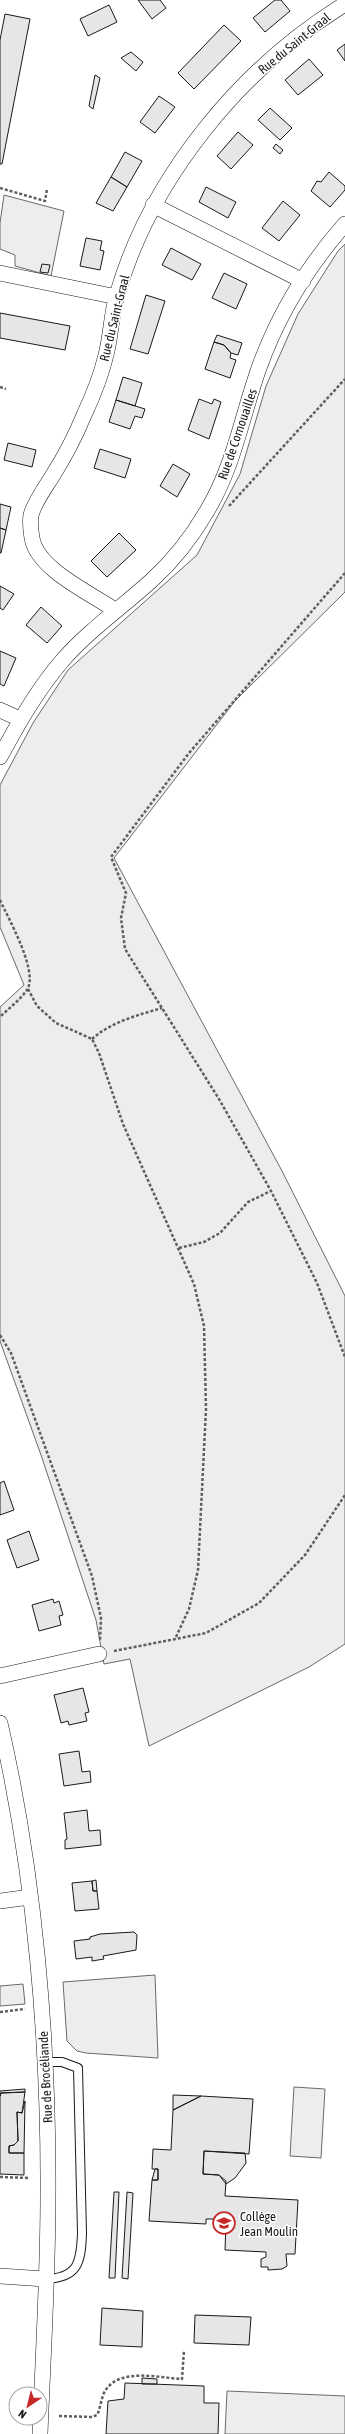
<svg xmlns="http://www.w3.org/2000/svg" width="345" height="2434" font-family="'Asap Condensed',sans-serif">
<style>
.green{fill:#ededed;stroke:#6a6a6a}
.building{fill:#e6e6e6;stroke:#1a1a1a}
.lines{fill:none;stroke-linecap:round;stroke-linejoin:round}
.lane-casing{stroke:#1a1a1a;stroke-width:10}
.street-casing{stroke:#1a1a1a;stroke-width:16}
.path{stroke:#5f5f5f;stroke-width:2.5;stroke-dasharray:3 2;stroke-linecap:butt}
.lane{stroke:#fff;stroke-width:8}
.street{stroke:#fff;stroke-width:15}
.labels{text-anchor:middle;stroke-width:3;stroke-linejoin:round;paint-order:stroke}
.street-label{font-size:13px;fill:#1a1a1a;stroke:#fff}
.poi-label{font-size:13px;fill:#1a1a1a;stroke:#fff;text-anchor:start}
</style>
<rect width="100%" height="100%" fill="#fff"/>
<path class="green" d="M4,195L64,211L51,276L15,266V255L0,249V223Z
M345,244V592L235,701L114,858L282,1171L345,1296V1644L309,1667L149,1746L130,1659L104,1664L96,1620L41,1455L0,1341V1007L24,985L0,927V785L33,723L68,670L197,555L240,474L266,386L298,314L338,251Z
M155,1975L158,2058L86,2053L77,2051L67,2041L63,1982Z
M23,1984L25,2004L0,2006V1986Z
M294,2087L325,2089L321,2158L290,2156Z
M227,2391L345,2396V2434H225Z"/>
<path class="building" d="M138,0H160L166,8L152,19Z
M275,0H281L290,11L265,32L253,18Z
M109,5L117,22L88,36L80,19Z
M5,14L30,19L2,164H0V40Z
M224,25L241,41L194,89L178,73Z
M345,44V61L337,50Z
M131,52L143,62L136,71L121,58Z
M309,59L323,75L298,95L285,80Z
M95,75L100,78L93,109L89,106Z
M159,96L175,107L155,133L140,122Z
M270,108L292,128L280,140L258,120Z
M238,132L253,145L231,169L217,156Z
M276,144L283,150L280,154L273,148Z
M125,152L142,161L127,187L111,177Z
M329,172L345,186V190L330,207L311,191L317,181L321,182Z
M111,177L127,187L113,211L96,203Z
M206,187L236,202L228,218L199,202Z
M283,201L300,215L279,241L262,228Z
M86,238L102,241L100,250L104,251L100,270L80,266Z
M171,248L201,264L192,280L162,265Z
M42,264L50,265L48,273L40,272Z
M224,273L247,284L236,309L212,298Z
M146,295L165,301L148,354L130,349Z
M0,313L70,326L65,350L0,338Z
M217,335L242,343L238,355L231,353L224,345L214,342Z
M214,342L224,345L231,353L230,358L236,360L230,378L205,369Z
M123,377L142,383L135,406L116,400Z
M199,399L212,404L214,399L221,402L209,439L188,430Z
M116,400L145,409L142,418L135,416L130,429L109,422Z
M8,443L36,450L32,467L4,460Z
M100,449L131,459L125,478L94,468Z
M173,464L190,474L177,497L160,486Z
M0,504L11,507L6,530L0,528Z
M0,528L6,530L1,553H0Z
M119,533L136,550L107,577L91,561Z
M0,586L14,594L3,610L0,608Z
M41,607L62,626L47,643L26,625Z
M0,651L16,658L4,686L0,684Z
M4,1481L14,1510L0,1515V1483Z
M29,1531L39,1560L17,1568L7,1540Z
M53,1599L54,1603L59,1601L63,1615L59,1616L61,1625L39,1631L32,1605Z
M83,1688L89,1712L85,1713L87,1721L69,1725L68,1721L61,1723L54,1695Z
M79,1751L82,1772L90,1771L91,1782L64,1786L59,1754Z
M87,1810L89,1831L100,1830L101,1845L65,1849V1840L67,1839L64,1813Z
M96,1880L97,1891H93L92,1881Z
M92,1881L93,1891H97L99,1909L75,1911L72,1883Z
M134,1932L137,1935L136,1950L103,1956L104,1959L92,1961V1957L76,1959L74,1941L90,1939V1937L100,1934Z
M25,2089V2092L1,2093L0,2096V2091Z
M25,2092L22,2113L17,2112L18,2141L14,2145L9,2146V2153H24V2175L0,2174V2096L1,2093Z
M173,2095L201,2096L173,2110Z
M201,2096L253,2099L249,2154L204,2151L203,2174L219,2175L226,2181L225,2196L298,2200L295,2254H286L287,2266L282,2269L268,2270V2267H261V2259L266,2257V2252L225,2250L226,2223L219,2222V2219H206V2224L149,2221L152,2180H158V2169H152L153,2149L171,2150L173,2110Z
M25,2101L24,2153H9V2146L14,2145L18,2141L17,2112L22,2113Z
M204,2151L245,2153L246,2163L235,2178L226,2184L219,2175L203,2174Z
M155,2169H158V2180H152Z
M114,2192H119L115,2278H109Z
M127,2192L133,2193L128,2279L122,2278Z
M102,2308L143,2311L142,2347L100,2345Z
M195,2315L251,2317L249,2345L194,2343Z
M142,2378L157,2379V2384H142Z
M125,2383L204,2386V2403H219L218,2434H106L108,2401L124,2399Z"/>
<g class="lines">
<g class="lane-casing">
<path id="lane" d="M44,2062H62L78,2068L82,2233C81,2263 78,2278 45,2279"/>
</g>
<g class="street-casing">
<path id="street" d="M153,205L303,281
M0,273L117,297
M115,610C90,593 37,569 32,538C31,532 30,521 31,515C35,501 45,488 53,475C65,456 75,437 84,415C93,396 101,376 106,355C111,336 111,315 117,295C151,177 241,68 345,4
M0,710L20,719
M0,757C18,724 37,690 62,661C88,631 121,608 151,581C173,561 192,537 207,511C234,466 242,416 259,368C278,315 308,266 345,224
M0,1676L99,1654
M0,1723C35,1874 49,2043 48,2197C48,2276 43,2355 40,2434
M0,1901L30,1897
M0,2276L45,2279"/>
</g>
<path class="path" d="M0,188L45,201L47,189
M0,387L6,389
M229,506L345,379
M345,573L189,753L111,857L126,893L121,918L125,949L219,1099L271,1191L317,1283L345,1357
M0,900C8,918 39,972 27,990C20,1000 8,1009 0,1017
M28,989L37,1006L56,1023L92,1039L99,1053L123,1124L194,1284L204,1326L206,1409L198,1570L189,1609L175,1639
M92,1039C111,1022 138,1015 162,1008
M179,1248L204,1242L220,1233L248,1202L271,1191
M0,1335L11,1353L92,1576L101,1618L100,1640
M114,1651L206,1633L259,1603L305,1555L345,1495
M0,2012L25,2009
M0,2177L30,2178
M59,2416L92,2417L97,2415C101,2407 101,2398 105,2391C120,2367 159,2378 182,2379L184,2350"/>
<use href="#lane" class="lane"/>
<use href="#street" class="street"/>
</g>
<defs>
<g id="school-ring" transform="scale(1.15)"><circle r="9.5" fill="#fff" stroke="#c62828" stroke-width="1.5"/><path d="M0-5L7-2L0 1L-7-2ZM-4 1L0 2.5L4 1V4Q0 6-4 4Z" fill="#c62828"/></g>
</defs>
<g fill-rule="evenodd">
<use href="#school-ring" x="224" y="2223"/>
</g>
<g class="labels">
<g class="street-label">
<text transform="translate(294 43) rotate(-39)" y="5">Rue du Saint-Graal</text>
<text transform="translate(114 318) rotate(-76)" y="5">Rue du Saint-Graal</text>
<text transform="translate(237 434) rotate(-71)" y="5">Rue de Cornouailles</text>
<text transform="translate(45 2077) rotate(-93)" y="5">Rue de Brocéliande</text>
</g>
<g class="poi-label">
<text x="240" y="2221">Collège<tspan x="240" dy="15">Jean Moulin</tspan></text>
</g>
</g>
<g transform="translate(28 2406) rotate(215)"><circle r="19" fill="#ffffff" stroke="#a3a3a3"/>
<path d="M0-3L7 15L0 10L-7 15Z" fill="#c62828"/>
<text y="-6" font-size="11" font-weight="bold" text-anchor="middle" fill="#1a1a1a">N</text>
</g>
</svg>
